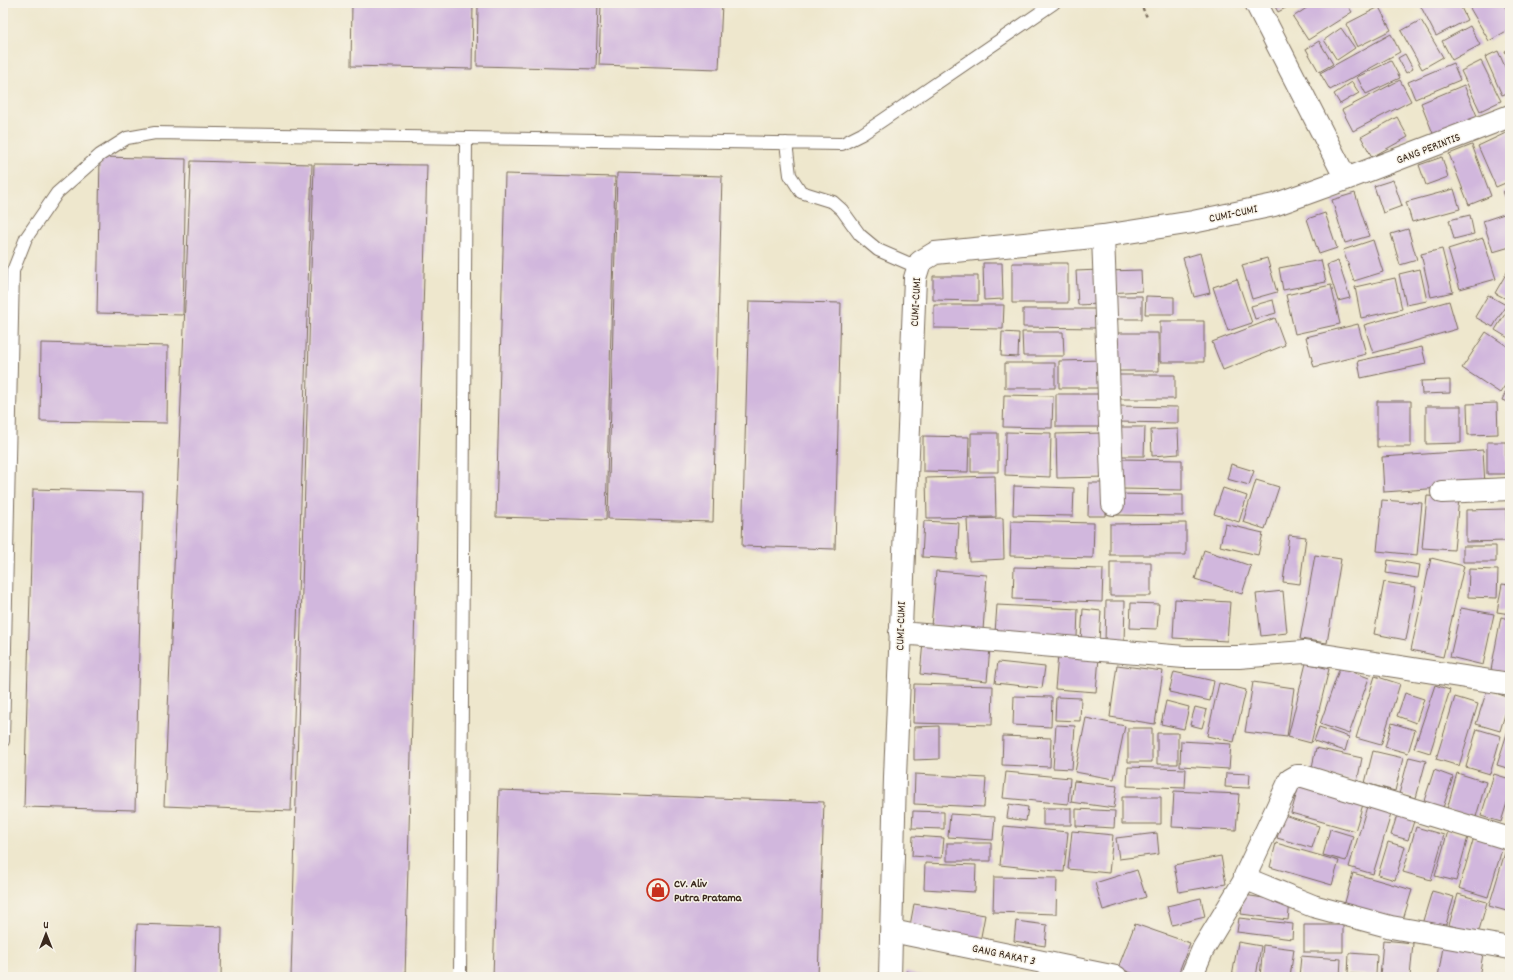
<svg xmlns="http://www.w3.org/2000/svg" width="1513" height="980" font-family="Dekko,sans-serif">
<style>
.building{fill:#d1b7dd}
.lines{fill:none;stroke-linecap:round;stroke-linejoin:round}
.lane-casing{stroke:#7a6c5b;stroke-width:14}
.street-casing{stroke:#7a6c5b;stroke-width:24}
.path{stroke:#7a6c5b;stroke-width:2.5;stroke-dasharray:3 3;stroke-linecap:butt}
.lane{stroke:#fff;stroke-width:12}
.street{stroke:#fff;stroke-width:22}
.labels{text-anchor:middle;stroke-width:3;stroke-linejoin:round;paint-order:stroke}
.street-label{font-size:12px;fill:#3b2a1e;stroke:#f7f3e8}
.poi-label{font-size:12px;font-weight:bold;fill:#3b2a1e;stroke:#f7f3e8;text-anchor:start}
</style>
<rect width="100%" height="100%" fill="#f7f3e8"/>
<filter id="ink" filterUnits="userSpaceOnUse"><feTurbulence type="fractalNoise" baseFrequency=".025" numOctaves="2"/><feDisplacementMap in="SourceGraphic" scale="8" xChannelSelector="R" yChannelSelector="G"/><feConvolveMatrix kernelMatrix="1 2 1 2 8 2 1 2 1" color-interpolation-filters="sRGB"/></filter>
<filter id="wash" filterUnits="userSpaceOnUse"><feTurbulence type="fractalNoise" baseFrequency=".012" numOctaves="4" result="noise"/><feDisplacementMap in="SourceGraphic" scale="16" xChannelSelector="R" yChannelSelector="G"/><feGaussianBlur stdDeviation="0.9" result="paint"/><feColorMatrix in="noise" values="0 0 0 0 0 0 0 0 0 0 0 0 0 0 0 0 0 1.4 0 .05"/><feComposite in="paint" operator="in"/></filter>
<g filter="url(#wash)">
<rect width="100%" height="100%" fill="#eee7cd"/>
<g id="blocks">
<path class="building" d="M352,3H473L472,69L351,66Z
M478,3H598L596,69L477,66Z
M601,3H722L719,69L599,65Z
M1273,3H1295L1278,12Z
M1314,3H1346L1352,12L1308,40L1293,17Z
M1419,3H1459L1467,20L1436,36Z
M1467,3H1503L1510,15V29L1489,41Z
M1379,7L1391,30L1357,47L1346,24Z
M1421,20L1443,57L1422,69L1401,31Z
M1470,26L1480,45L1452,60L1442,41Z
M1341,28L1355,48L1337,60L1324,40Z
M1391,34L1400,52L1330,90L1320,73Z
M1319,41L1333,64L1319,72L1306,49Z
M1510,49V62L1505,51Z
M1498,51L1510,78V92L1502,95L1485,57Z
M1405,54L1413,69L1406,73L1398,58Z
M1391,61L1400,78L1366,94L1357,77Z
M1481,61L1501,101L1480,111L1461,71Z
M1453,63L1460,80L1415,99L1408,82Z
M1400,80L1411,101L1353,131L1342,110Z
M1352,82L1359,93L1340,104L1334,94Z
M1464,85L1480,123L1436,141L1421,103Z
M1397,117L1408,137L1372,157L1361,137Z
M1510,131V181L1496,187L1478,146Z
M1472,145L1491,196L1469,205L1449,154Z
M100,157L186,159L183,315L97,313Z
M1442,157L1448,177L1426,185L1419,165Z
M191,161L312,164L291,811L164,806Z
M314,164L427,165L405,977H291Z
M617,173L722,176L713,522L608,519Z
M505,174L615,177L606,520L496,517Z
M1393,180L1402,206L1383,213L1374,186Z
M1510,188V206L1503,192Z
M1454,189L1460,209L1412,222L1406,202Z
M1355,193L1369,236L1345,243L1332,200Z
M1510,212V247L1493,252L1483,221Z
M1325,213L1337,248L1319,254L1307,219Z
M1470,215L1474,234L1454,239L1449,220Z
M1408,229L1417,260L1400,265L1391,234Z
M1483,238L1496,279L1460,289L1448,249Z
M1373,240L1383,272L1354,281L1343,250Z
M1442,249L1453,292L1431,297L1421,254Z
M1200,253L1210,293L1194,297L1183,258Z
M1267,258L1277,292L1252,299L1242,265Z
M1321,260L1326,282L1283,290L1279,268Z
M1338,261L1350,298L1338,301L1327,265Z
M983,263H1002L1003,299L984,300Z
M1012,263H1068V303H1012Z
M1510,267V301L1495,293Z
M1420,269L1427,301L1406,305L1399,274Z
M1099,270L1100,304L1078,305L1076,271Z
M1141,270L1142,291L1108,293L1107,271Z
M933,276H978V301L933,300Z
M1395,278L1402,309L1361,318L1355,287Z
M1237,279L1252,323L1228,331L1213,287Z
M1331,285L1340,324L1295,334L1286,295Z
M1488,295L1506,305L1493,327L1475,317Z
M1111,296H1142V319H1111Z
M1146,296L1174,297V314H1145Z
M1273,300L1276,313L1255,319L1251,306Z
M749,301L841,303L835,549L742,546Z
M1449,301L1457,329L1373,353L1364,325Z
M934,305H1004L1003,329L934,328Z
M1510,306V339L1495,330Z
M1023,309H1098V328L1023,327Z
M1275,318L1285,345L1223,370L1212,342Z
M1160,321H1204V362H1160Z
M1358,324L1366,354L1314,367L1306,337Z
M1002,332L1019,333L1018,357L1001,356Z
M1022,332H1063L1064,356H1023Z
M1486,332L1510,348V378L1500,393L1462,368Z
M1117,333H1158L1159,371H1117Z
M41,343L168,346L167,423L40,421Z
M1422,347L1426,364L1361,378L1358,361Z
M1104,360L1105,388H1059V361Z
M1005,363H1055V388H1005Z
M1118,375H1175V399H1118Z
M1450,380V393L1422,394L1421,381Z
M1510,383V403L1502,400Z
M1056,394H1106V427H1056Z
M1004,395L1053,396L1052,428L1003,427Z
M1377,401H1411V447H1377Z
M1497,403L1498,434L1468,435L1467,404Z
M1117,406L1178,407V423L1117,422Z
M1426,406H1461V443L1426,444Z
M1117,427H1145L1144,456H1117Z
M1178,429L1179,454L1152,456L1151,430Z
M1006,432L1051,433L1050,477L1005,475Z
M971,433H998V472H971Z
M1105,433L1106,477L1057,478L1056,434Z
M923,436L969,437L968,472L923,471Z
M1487,442H1506V474H1487Z
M1483,450L1485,485L1384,492L1382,457Z
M1121,459L1182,460V490L1121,489Z
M1231,464L1254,471L1249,485L1227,479Z
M995,476L996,517L927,518L926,478Z
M1256,480L1279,487L1265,529L1243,522Z
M1089,483H1107L1106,516H1088Z
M1014,486L1074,488L1073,516L1013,515Z
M1223,488L1247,496L1239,522L1214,514Z
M33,489L143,492L135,810L24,807Z
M1114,494L1183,495V516L1114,515Z
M1427,496L1459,498L1454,550L1422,548Z
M1382,500L1422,503L1417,555L1377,551Z
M1506,509L1507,541L1466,542V510Z
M1003,518L1004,559L969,561L967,519Z
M924,521L959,523L957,559L922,557Z
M1011,521L1094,523L1093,558L1010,556Z
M1186,523V555H1110V524Z
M1225,524L1263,533L1258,555L1220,546Z
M1289,535L1306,537L1300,584L1283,582Z
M1463,546H1496V562H1463Z
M1204,550L1251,566L1242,594L1195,579Z
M1315,555L1341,559L1327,643L1300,639Z
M1431,558L1464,566L1443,657L1411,650Z
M1388,560L1420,565L1418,578L1386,573Z
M1110,562H1151V596H1110Z
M1014,567L1103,569L1102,602L1013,599Z
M1469,569L1498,570L1497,598L1468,597Z
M936,571L987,575L983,630L931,626Z
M1384,582L1416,587L1406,640L1374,634Z
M1502,584L1510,585V614L1497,612Z
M1283,591L1287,633L1261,636L1256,594Z
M1175,599L1230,602L1227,641L1173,638Z
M1106,601H1125L1124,643L1105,642Z
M1131,603L1159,604L1157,629L1130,628Z
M997,605L1078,609L1077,637L995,633Z
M1461,608L1494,614L1483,665L1450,657Z
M1083,609L1101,611L1099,641L1081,640Z
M1501,617L1510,619V673L1491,670Z
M923,642L990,648L987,681L920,674Z
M1058,655L1099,658L1096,692L1055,689Z
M998,662L1045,667L1042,688L995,683Z
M1306,663L1329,669L1311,743L1288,737Z
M1117,665L1163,671L1155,724L1110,717Z
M1340,667L1369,678L1349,734L1320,724Z
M1174,672L1214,681L1210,701L1169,692Z
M1375,676L1400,684L1381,745L1356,738Z
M1253,682L1294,688L1287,737L1245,732Z
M1219,683L1246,690L1234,742L1207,736Z
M914,684L993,686L992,725L913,723Z
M1435,685L1450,690L1430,753L1414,748Z
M1487,690L1510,698L1500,731L1476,724Z
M1405,693L1424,699L1416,723L1397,716Z
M1014,696L1052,697L1051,727L1013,725Z
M1056,697L1081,698L1080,721L1055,720Z
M1455,697L1478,704L1459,766L1436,759Z
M1166,701L1189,707L1184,729L1161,724Z
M1195,707L1207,710L1202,728L1190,725Z
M1086,718L1125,726L1114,779L1075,772Z
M1392,723L1415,730L1408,753L1385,747Z
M1510,724V769L1497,765Z
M1056,725L1075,726L1072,769L1053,768Z
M939,726V759L914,760V727Z
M1319,727L1349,737L1345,751L1314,741Z
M1128,728H1152V762H1128Z
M1477,729L1501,736L1490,774L1466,767Z
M1157,733H1178V764H1157Z
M1003,736L1051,738L1050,767L1002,765Z
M1181,741L1231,744L1229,769L1180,766Z
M1316,748L1362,758L1357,782L1311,772Z
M1373,751L1403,758L1395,791L1365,783Z
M1409,757L1426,761L1416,798L1399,794Z
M1128,767L1186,769L1185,788L1127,786Z
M1434,770L1453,777L1441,814L1422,807Z
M1006,772L1070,778L1068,804L1003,798Z
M1226,773L1250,774L1249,788L1225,787Z
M1457,773L1486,782L1476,817L1447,809Z
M915,774L986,778L984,807L914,804Z
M1494,774L1510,779V793L1501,822L1481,816Z
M1074,781L1117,786L1114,808L1071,802Z
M1300,782L1364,801L1355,831L1291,813Z
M499,790L824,802L818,977H493Z
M1174,791L1239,794L1236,830L1172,827Z
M1122,797H1161V824H1122Z
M1368,803L1392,811L1373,874L1349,867Z
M1009,804L1028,807L1026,821L1007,818Z
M1043,808H1071V825H1043Z
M1076,809L1115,811L1114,828L1076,826Z
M913,811L944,812V829L912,828Z
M950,814L995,817L993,840L948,837Z
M1284,815L1319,826L1312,848L1277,838Z
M1397,815L1414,821L1408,840L1391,835Z
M1004,826L1068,832L1064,872L1000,865Z
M1416,827L1444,835L1431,880L1403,872Z
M1330,829L1353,836L1346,861L1323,855Z
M1072,831L1113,835L1109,873L1068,869Z
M1448,831L1468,837L1456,881L1435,876Z
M1157,833L1159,854L1119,859L1116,838Z
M913,836L944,838L942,858L912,856Z
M1474,837L1503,846L1488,897L1459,888Z
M1388,842L1405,847L1395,880L1378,875Z
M947,843H991V861H947Z
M1276,843L1339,861L1332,885L1270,867Z
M1506,849L1510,850V912L1489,906Z
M1221,856L1226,884L1179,892L1174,865Z
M925,863L976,865L975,892L924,889Z
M1137,870L1146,897L1103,910L1095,883Z
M1353,873L1412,890L1402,923L1344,906Z
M994,877L1057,878L1056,914L993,912Z
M1432,891L1454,897L1444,931L1422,924Z
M1458,894L1487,902L1478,934L1449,925Z
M1244,895L1290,902L1288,920L1241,914Z
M1201,898L1205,917L1172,925L1167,906Z
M914,904L985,915L980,942L909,931Z
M1239,918L1293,924L1292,939L1237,932Z
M1016,921L1047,925L1045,946L1014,941Z
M137,924L222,927L221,977H135Z
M1135,924L1190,943L1177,977H1143L1118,968Z
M1304,925H1343V952H1304Z
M1383,940L1413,943L1410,977H1380Z
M1444,941L1484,948L1479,977H1438Z
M1238,942L1261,946L1256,977H1232Z
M1263,945L1294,949L1290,977H1260Z
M1349,953L1377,955L1376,975L1348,974Z
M1301,956L1341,959L1340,977H1299Z
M906,971L923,977H905Z"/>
</g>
</g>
<g filter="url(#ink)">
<use href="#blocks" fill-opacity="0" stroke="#7a6c5b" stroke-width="1"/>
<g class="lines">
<g class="lane-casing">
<path id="lane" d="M786,143L790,175L801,192L833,202L842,210L860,235L878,250L917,267
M3,741L13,271L26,238L57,193L100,155L127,138L155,133L842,144L862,134L883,120L1054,3
M460,977L466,138"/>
</g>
<g class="street-casing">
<path id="street" d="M1256,3L1346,179
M1103,236L1113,504
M1442,492L1510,489
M900,633L1184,657H1239L1304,652L1510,684
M1510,839L1303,776H1297L1290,780L1245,876L1249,880L1313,906L1391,927L1510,948
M892,931L1116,977
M890,977L895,777L915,278L920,262L935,253L1103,236L1193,222L1274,205L1346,179L1510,116
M1191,977L1203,949L1246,878"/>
</g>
<path class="path" d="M1140,3L1147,17"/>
<use href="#lane" class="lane"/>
<use href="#street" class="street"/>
</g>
</g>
<defs>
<g id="shop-ring" transform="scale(1.15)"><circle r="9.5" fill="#f7f3e8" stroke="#c8321e" stroke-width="1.5"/><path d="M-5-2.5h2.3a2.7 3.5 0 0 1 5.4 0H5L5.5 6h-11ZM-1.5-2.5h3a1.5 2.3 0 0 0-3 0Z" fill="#c8321e"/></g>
</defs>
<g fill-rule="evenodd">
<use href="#shop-ring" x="658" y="890"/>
</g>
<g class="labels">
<g class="street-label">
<text transform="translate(1428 148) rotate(-21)" y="4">GANG PERINTIS</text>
<text transform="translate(1233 213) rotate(-12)" y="4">CUMI-CUMI</text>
<text transform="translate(915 302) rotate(-87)" y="4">CUMI-CUMI</text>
<text transform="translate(900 626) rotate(-88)" y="4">CUMI-CUMI</text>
<text transform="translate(1004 954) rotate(12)" y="4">GANG RAKAT 3</text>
</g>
<g class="poi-label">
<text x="674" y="887">CV. Aliv<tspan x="674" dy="14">Putra Pratama</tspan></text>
</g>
</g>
<rect width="1513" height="980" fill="none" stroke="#f7f3e8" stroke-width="16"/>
<g transform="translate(46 934)" stroke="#f7f3e8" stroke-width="3" paint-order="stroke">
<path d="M0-3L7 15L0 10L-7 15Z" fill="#3b2a1e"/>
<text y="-6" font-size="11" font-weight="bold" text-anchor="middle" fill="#3b2a1e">U</text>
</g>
</svg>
